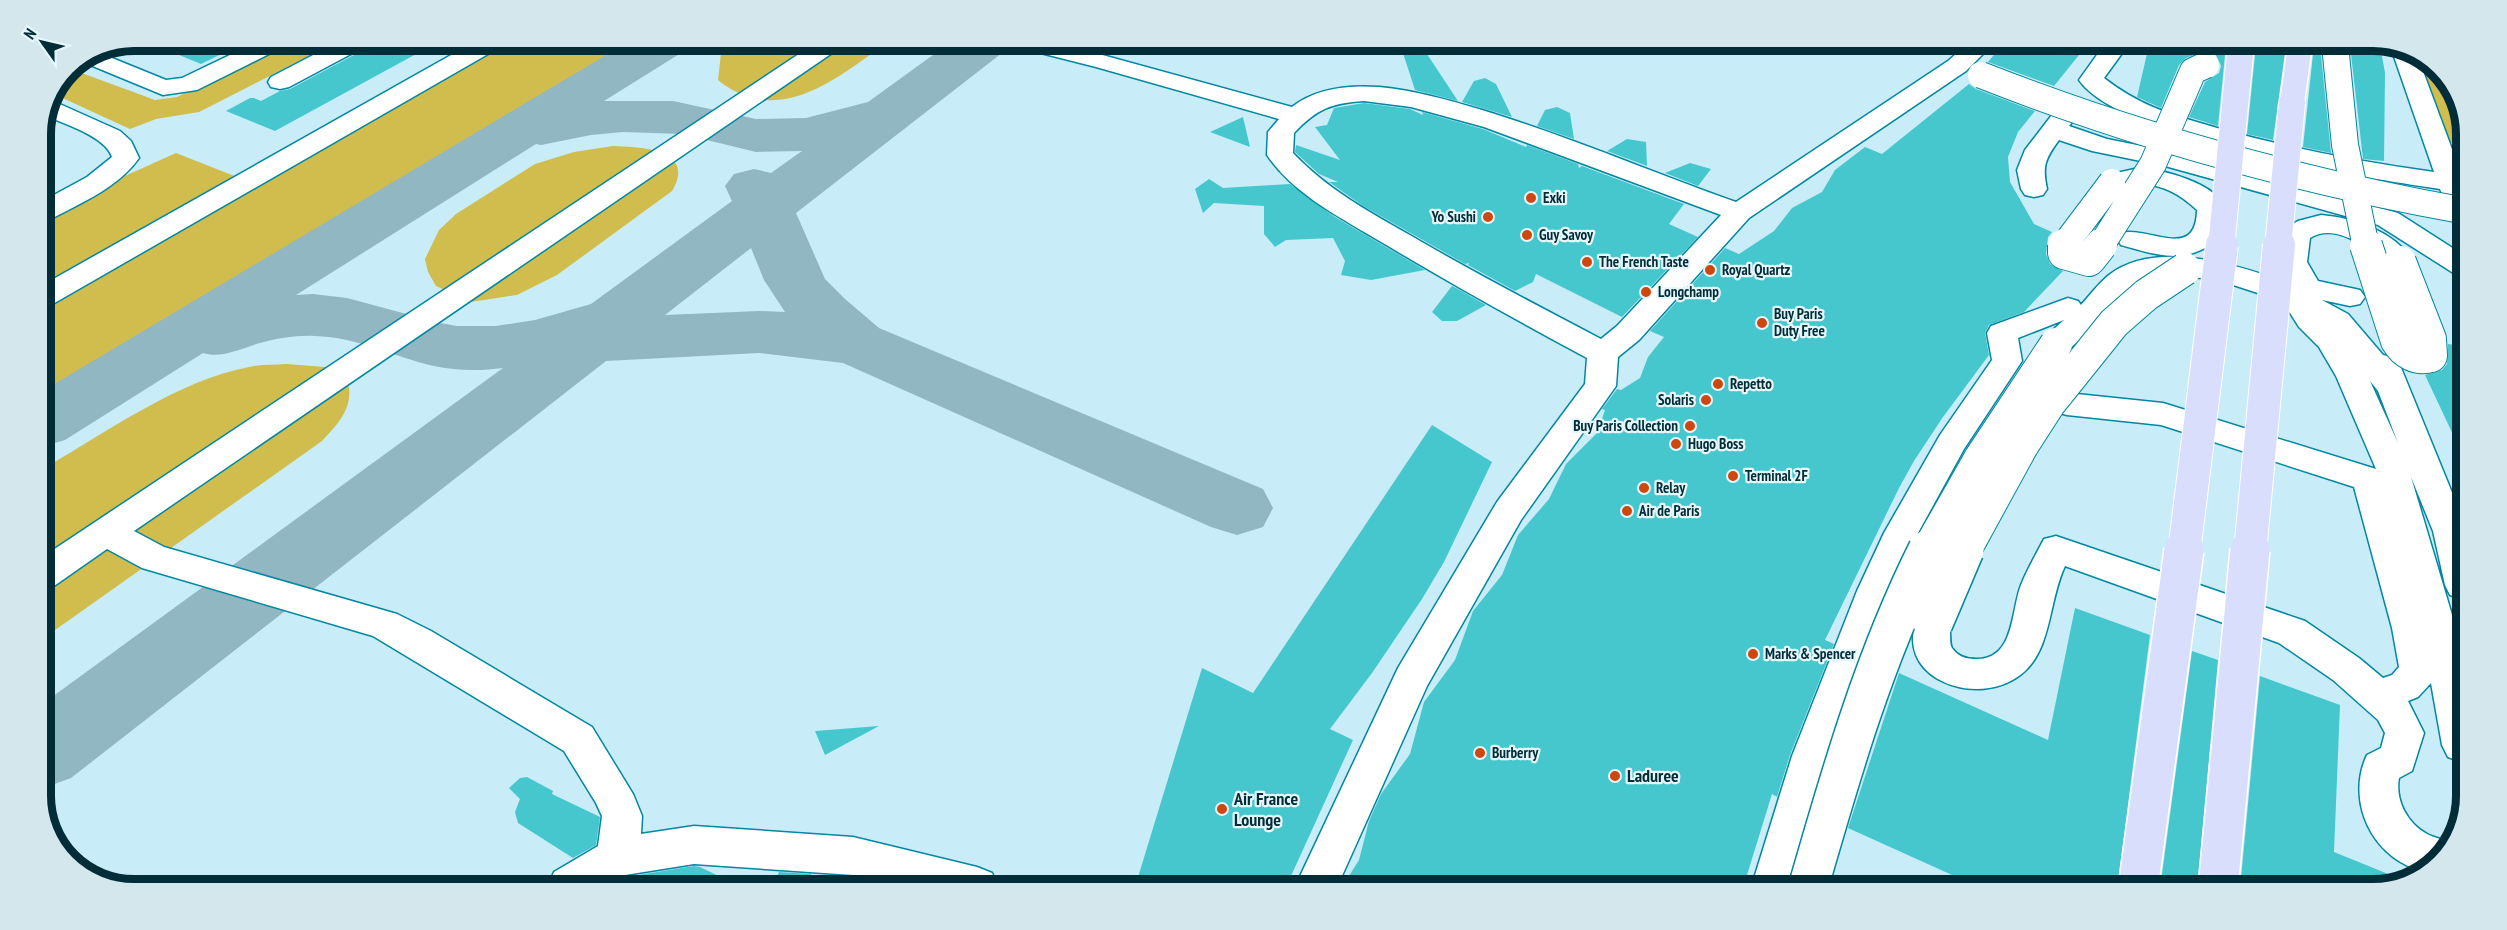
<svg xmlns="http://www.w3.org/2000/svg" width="2507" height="930" font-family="'PT Sans Narrow',sans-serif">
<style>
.green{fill:#d1bc4e}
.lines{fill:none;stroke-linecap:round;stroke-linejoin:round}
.taxiway{fill:#90b7c2;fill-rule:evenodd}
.building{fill:#45c7cd}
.minor-casing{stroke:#0187a2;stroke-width:3}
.major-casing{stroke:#fff;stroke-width:3}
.minor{fill:#fff;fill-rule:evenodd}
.major{fill:#dadefd;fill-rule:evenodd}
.minor-bridge-far2-casing{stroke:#0187a2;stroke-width:28;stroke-linecap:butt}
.minor-bridge-far1-casing{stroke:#0187a2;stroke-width:34;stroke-linecap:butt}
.minor-bridge-casing{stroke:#0187a2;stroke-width:42;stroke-linecap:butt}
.major-bridge-far2-casing{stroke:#fff;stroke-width:28;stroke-linecap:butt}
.major-bridge-far1-casing{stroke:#fff;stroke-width:34;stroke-linecap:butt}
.major-bridge-casing{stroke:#fff;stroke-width:42;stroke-linecap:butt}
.minor-bridge-far2{stroke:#fff;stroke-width:26}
.minor-bridge-far1{stroke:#fff;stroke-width:32}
.minor-bridge{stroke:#fff;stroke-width:39}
.major-bridge-far2{stroke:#dadefd;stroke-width:26}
.major-bridge-far1{stroke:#dadefd;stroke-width:32}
.major-bridge{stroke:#dadefd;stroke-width:39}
.poi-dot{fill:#cd470e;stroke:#e5f7fd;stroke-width:2}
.labels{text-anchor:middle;stroke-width:4.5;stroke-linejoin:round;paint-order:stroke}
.poi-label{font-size:15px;font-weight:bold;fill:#002d38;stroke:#e5f7fd;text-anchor:start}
.near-poi-label{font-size:18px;font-weight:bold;fill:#002d38;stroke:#e5f7fd;text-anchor:start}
.rim{fill:none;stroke:#002d38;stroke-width:8}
</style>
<rect width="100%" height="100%" fill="#c8edf9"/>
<path class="green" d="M290,41H338L199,112L156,119L130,129L56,95L68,68L155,100L177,97Z
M494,41L629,42L41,396V219L107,184L176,153L247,181Z
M731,42H888C837,78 779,129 718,80L721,53Z
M2417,55L2447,77L2466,127V149L2448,141Z
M613,146C641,147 697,149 672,191L557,275L517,295L471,302L436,286L428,272L425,259L439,230L456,214L535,164L574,152Z
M286,364L325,367L349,387C352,410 337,425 322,441L41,640V470C104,434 178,380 249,367C261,364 274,365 286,364Z"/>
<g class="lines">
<path class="taxiway" d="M628,42H688L681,53L604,101H673L756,119L806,118L868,102L951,42H1009L1002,53L796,213L825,279L845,299L879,328L1263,489L1273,508L1263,527L1237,535L1211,527L843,363L759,353L606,361L71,778L41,789V705L503,368C481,371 456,371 434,366C394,357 357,337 315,336C297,335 278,338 260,343C241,348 222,359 203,353L65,440L41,447V392ZM623,132L682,134L756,152L802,151L771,173L754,169L734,174L725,186L732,201L591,304L535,320L496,326H457L440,323L347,298L313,294L296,295L536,144L541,145L591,135ZM751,248L764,280L785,312L759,311L665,315Z"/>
</g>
<path class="building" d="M145,41H248L201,64Z
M375,41H440L275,131L226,111L250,98H254L261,101L280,91L290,89L367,48Z
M2003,44L2087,45L2054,86L1988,62Z
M2149,45H2226L2218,126L2189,117L2205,82L2219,73L2221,66L2215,53L2207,50L2186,58L2179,65L2161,108L2137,97Z
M2256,45H2286L2273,140L2247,134Z
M2314,45H2320L2331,153L2303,147Z
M2350,45H2380L2385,73L2384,161L2363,159Z
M1402,50H1417L1427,54L1458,101L1415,90Z
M1485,78L1496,84L1512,117L1462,102L1474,81Z
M1969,84L1976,89L2035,111L2018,132L2008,157L2010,182L2034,224L2052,232L2048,237L2046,254L2050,264L2063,271L2024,312L1989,325L1985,333L1989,355L1943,417L1914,461L1899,488L1825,640L1834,644L1790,755L1777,797L1772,794L1743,888L1342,887L1359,860L1369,821L1381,794L1410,754L1424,702L1455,660L1473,611L1502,575L1518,535L1549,499L1566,464L1597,433L1605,410L1602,409L1617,389L1621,390L1640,378L1648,357L1664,337L1650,331L1725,248L1739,254L1774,231L1792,208L1822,192L1835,170L1865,147L1882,154Z
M1364,103L1410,109L1423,115L1422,112L1483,129L1526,147L1527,145L1578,164L1579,168L1582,166L1684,204L1669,224L1698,237L1622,317L1536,274L1533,282L1515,291L1468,265L1469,263L1465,264L1363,206L1329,182H1338L1319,174L1295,152L1296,145L1340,160L1315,127L1327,125L1334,108Z
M1557,107L1570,113L1574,139L1537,126L1545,110Z
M1243,117L1250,147L1210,132Z
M1627,139L1646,142L1647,166L1607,151Z
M1690,163L1711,169L1698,186L1665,173Z
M1209,179L1223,188L1290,184L1335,217L1425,270L1371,280L1341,275L1345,261L1333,238L1286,240L1275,247L1264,234V206L1214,203L1203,213L1195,189Z
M1452,286L1458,289L1486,305L1457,321H1442L1432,312Z
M2448,344L2465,346L2464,458L2425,375L2442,370L2447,364Z
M1432,425L1492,462L1444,562L1422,599L1372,673L1330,729L1353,740L1286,887H1135L1202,668L1253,693Z
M2075,608L2150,635L2117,889H1983L1848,828L1899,673L2048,740Z
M2192,651L2218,660L2197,889H2160Z
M2260,676L2340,705L2334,852L2403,880L2374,890L2240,889Z
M879,726L825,755L815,731Z
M527,777L553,791L552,794L600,817L596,845L573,858L518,823L515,812L520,799L509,788L520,778Z
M694,866L700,867L739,886L614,885L626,877Z
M779,872L811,874L816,884L775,881Z"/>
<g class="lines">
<g class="minor-casing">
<path id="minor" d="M259,41H289L285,46L197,90L163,95L83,62L102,54L166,80L182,78Z
M340,41H370L366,46L289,87L280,89L271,87L268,82L271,77Z
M476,41H506L502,46L51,305L41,307V286Z
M817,42H845L841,47L134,531L164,547L397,614L431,631L592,727L633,794L642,816L641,834L694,826L853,837L977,867L992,873L998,887L896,886L853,875L694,864L625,875L608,886H548L554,872L598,846L602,816L596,803L564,751L373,636L142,568L107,549L54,586L41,590V558Z
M1013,42H1055L1292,107C1316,88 1349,85 1379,87C1414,90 1448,100 1482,110C1568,136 1651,172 1736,202L1948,61L1967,44H1993L1966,71L1749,218L1639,340L1618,357L1616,386L1521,520L1427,686L1337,887H1295L1398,668L1497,502L1585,384L1587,358C1518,321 1450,283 1383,243C1343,219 1294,195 1267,155L1268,132L1279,119L1096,67L1017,47ZM1364,101L1411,107L1484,127L1721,215L1617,326L1601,339C1536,305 1471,271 1408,234C1367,211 1326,188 1293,153L1294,133C1317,109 1331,103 1364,101Z
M2104,45H2128L2104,78C2141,107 2173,115 2217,128C2288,148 2361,162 2434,172L2390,45H2403L2417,55L2466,187V208L2458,210L2448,208L2440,189C2365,178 2120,140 2079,80Z
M53,101L120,131L131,141L139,158C119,187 81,203 51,219L41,221V202L87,177L112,157C106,137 65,124 46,116Z
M2067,104L2076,107L2080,112L2069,126L2107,139L2177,153L2398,213L2465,256V277L2455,274L2378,225L2165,166L2092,151L2059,140C2045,159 2042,166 2047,189L2043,195L2034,197L2025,195L2021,189L2017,170L2025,150L2058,107Z
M2139,168C2161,169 2216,183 2225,208C2234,237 2199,256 2176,256C2157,256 2139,250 2121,245L2117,239L2121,233C2149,226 2196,262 2197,210C2179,193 2157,181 2131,185C2120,187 2114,190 2103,188L2099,182L2103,176Z
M2321,215C2356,218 2395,232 2414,262L2410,268C2404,270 2398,272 2392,269C2386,266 2382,260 2378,257C2360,242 2332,224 2310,238L2307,262L2318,281L2360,290L2365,297L2360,304L2350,306L2322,300L2348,314L2383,355L2397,358L2464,522L2463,599L2450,595L2445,585L2433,531L2411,477L2463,652L2462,762L2448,757L2442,745L2431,683L2418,697L2408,701L2424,733L2412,771L2399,778C2395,800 2407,823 2427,834C2434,838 2443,839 2450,842C2444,850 2437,866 2428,871C2422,874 2412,868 2406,865C2366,845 2348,795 2367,755L2381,748L2385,733L2378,720L2333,680L2279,643L2065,566C2049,599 2052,647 2024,672C1979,712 1887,677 1920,613L1933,608L1946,613C1953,626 1948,641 1952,648C1958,657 1967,659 1977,659C2015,659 2011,610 2021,585C2027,570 2036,554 2044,539L2056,536L2305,621L2359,658L2383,678L2392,675L2399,667L2392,628L2354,487L2161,425L2067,415L2056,412L2051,404L2056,396L2067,393L2163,403L2376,469L2336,376L2319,347L2299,327L2285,305L2270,297L2215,279L2163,275L2149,278L2130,288L2096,325L2067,351L2056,354L2045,351L2041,344L2045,337L2064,320L2018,338L2022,361L1964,449L1918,533L1893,591L1832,756L1793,888H1751L1792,756L1857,591L1884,533L1940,435L1992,360L1987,333L1991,326L2068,298L2078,301L2081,305C2090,295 2099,283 2109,275C2157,238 2241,266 2291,284L2279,262L2282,234L2286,228L2298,221ZM2370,381L2378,391L2398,443Z"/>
</g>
<g class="major-casing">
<path id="major" d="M2288,45H2312L2304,103L2301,108L2292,110L2283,108L2280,103Z"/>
</g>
<use href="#minor" class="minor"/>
<use href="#major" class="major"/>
<g class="minor-bridge-far2-casing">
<path id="minor-bridge-far2" d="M2335,45L2345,145L2366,247
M1981,75C2139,137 2299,181 2466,211
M2063,247L2112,182
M2100,247L2153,164L2193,71L2206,65"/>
</g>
<g class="minor-bridge-far1-casing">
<path id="minor-bridge-far1" d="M2064,245V253L2089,260L2101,245
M2366,245L2397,341C2404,353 2417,360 2431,356L2430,339L2400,262
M1927,552L1981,457L2056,344
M1964,552L2022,446L2049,404L2114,323L2146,295L2185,269"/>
</g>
<g class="minor-bridge-casing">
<path id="minor-bridge" d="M1933,623L1964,550
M1808,888C1841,773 1874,658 1928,550"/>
</g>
<g class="major-bridge-far2-casing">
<path id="major-bridge-far2" d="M2221,247L2241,45
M2278,247L2292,103"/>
</g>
<g class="major-bridge-far1-casing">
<path id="major-bridge-far1" d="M2184,552L2222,245
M2250,552L2279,245"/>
</g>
<g class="major-bridge-casing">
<path id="major-bridge" d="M2138,889L2184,550
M2218,889L2250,550"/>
</g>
<use href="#minor-bridge-far2" class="minor-bridge-far2"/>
<use href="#minor-bridge-far1" class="minor-bridge-far1"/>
<use href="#minor-bridge" class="minor-bridge"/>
<use href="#major-bridge-far2" class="major-bridge-far2"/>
<use href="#major-bridge-far1" class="major-bridge-far1"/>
<use href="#major-bridge" class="major-bridge"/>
</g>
<g class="poi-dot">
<circle cx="1531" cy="198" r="6"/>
<circle cx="1488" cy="217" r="6"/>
<circle cx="1527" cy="235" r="6"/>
<circle cx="1587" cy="262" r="6"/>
<circle cx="1710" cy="270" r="6"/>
<circle cx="1646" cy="292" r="6"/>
<circle cx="1762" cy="323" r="6"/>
<circle cx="1718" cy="384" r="6"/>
<circle cx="1706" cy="400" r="6"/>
<circle cx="1690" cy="426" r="6"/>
<circle cx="1676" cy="444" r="6"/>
<circle cx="1733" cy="476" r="6"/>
<circle cx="1644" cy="488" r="6"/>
<circle cx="1627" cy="511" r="6"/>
<circle cx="1753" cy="654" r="6"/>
<circle cx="1480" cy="753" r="6"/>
<circle cx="1615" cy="776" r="6"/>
<circle cx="1222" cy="809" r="6"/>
</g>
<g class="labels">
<g class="poi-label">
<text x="1543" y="203">Exki</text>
<text x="1476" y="222" text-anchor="end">Yo Sushi</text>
<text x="1539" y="240">Guy Savoy</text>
<text x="1599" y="267">The French Taste</text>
<text x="1722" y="275">Royal Quartz</text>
<text x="1658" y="297">Longchamp</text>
<text x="1774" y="319">Buy Paris<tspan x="1774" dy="17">Duty Free</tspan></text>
<text x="1730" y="389">Repetto</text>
<text x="1694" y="405" text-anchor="end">Solaris</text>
<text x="1678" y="431" text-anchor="end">Buy Paris Collection</text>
<text x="1688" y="449">Hugo Boss</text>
<text x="1745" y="481">Terminal 2F</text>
<text x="1656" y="493">Relay</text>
<text x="1639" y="516">Air de Paris</text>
<text x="1765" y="659">Marks &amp; Spencer</text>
<text x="1492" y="758">Burberry</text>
</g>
<g class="near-poi-label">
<text x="1627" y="782">Laduree</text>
<text x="1234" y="805">Air France<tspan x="1234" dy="21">Lounge</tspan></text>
</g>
</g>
<path d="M0 0H2507V930H0ZM134 51H2373A83 83 0 0 1 2456 134V796A83 83 0 0 1 2373 879H134A83 83 0 0 1 51 796V134A83 83 0 0 1 134 51Z" fill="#d3e7ed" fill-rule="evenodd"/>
<path class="rim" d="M134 51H2373A83 83 0 0 1 2456 134V796A83 83 0 0 1 2373 879H134A83 83 0 0 1 51 796V134A83 83 0 0 1 134 51Z"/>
<g transform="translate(42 42) rotate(304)" stroke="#e5f7fd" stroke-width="4.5" paint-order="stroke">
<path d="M0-4.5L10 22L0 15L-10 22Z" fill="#002d38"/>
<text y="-9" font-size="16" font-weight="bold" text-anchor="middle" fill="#002d38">N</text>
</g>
</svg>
